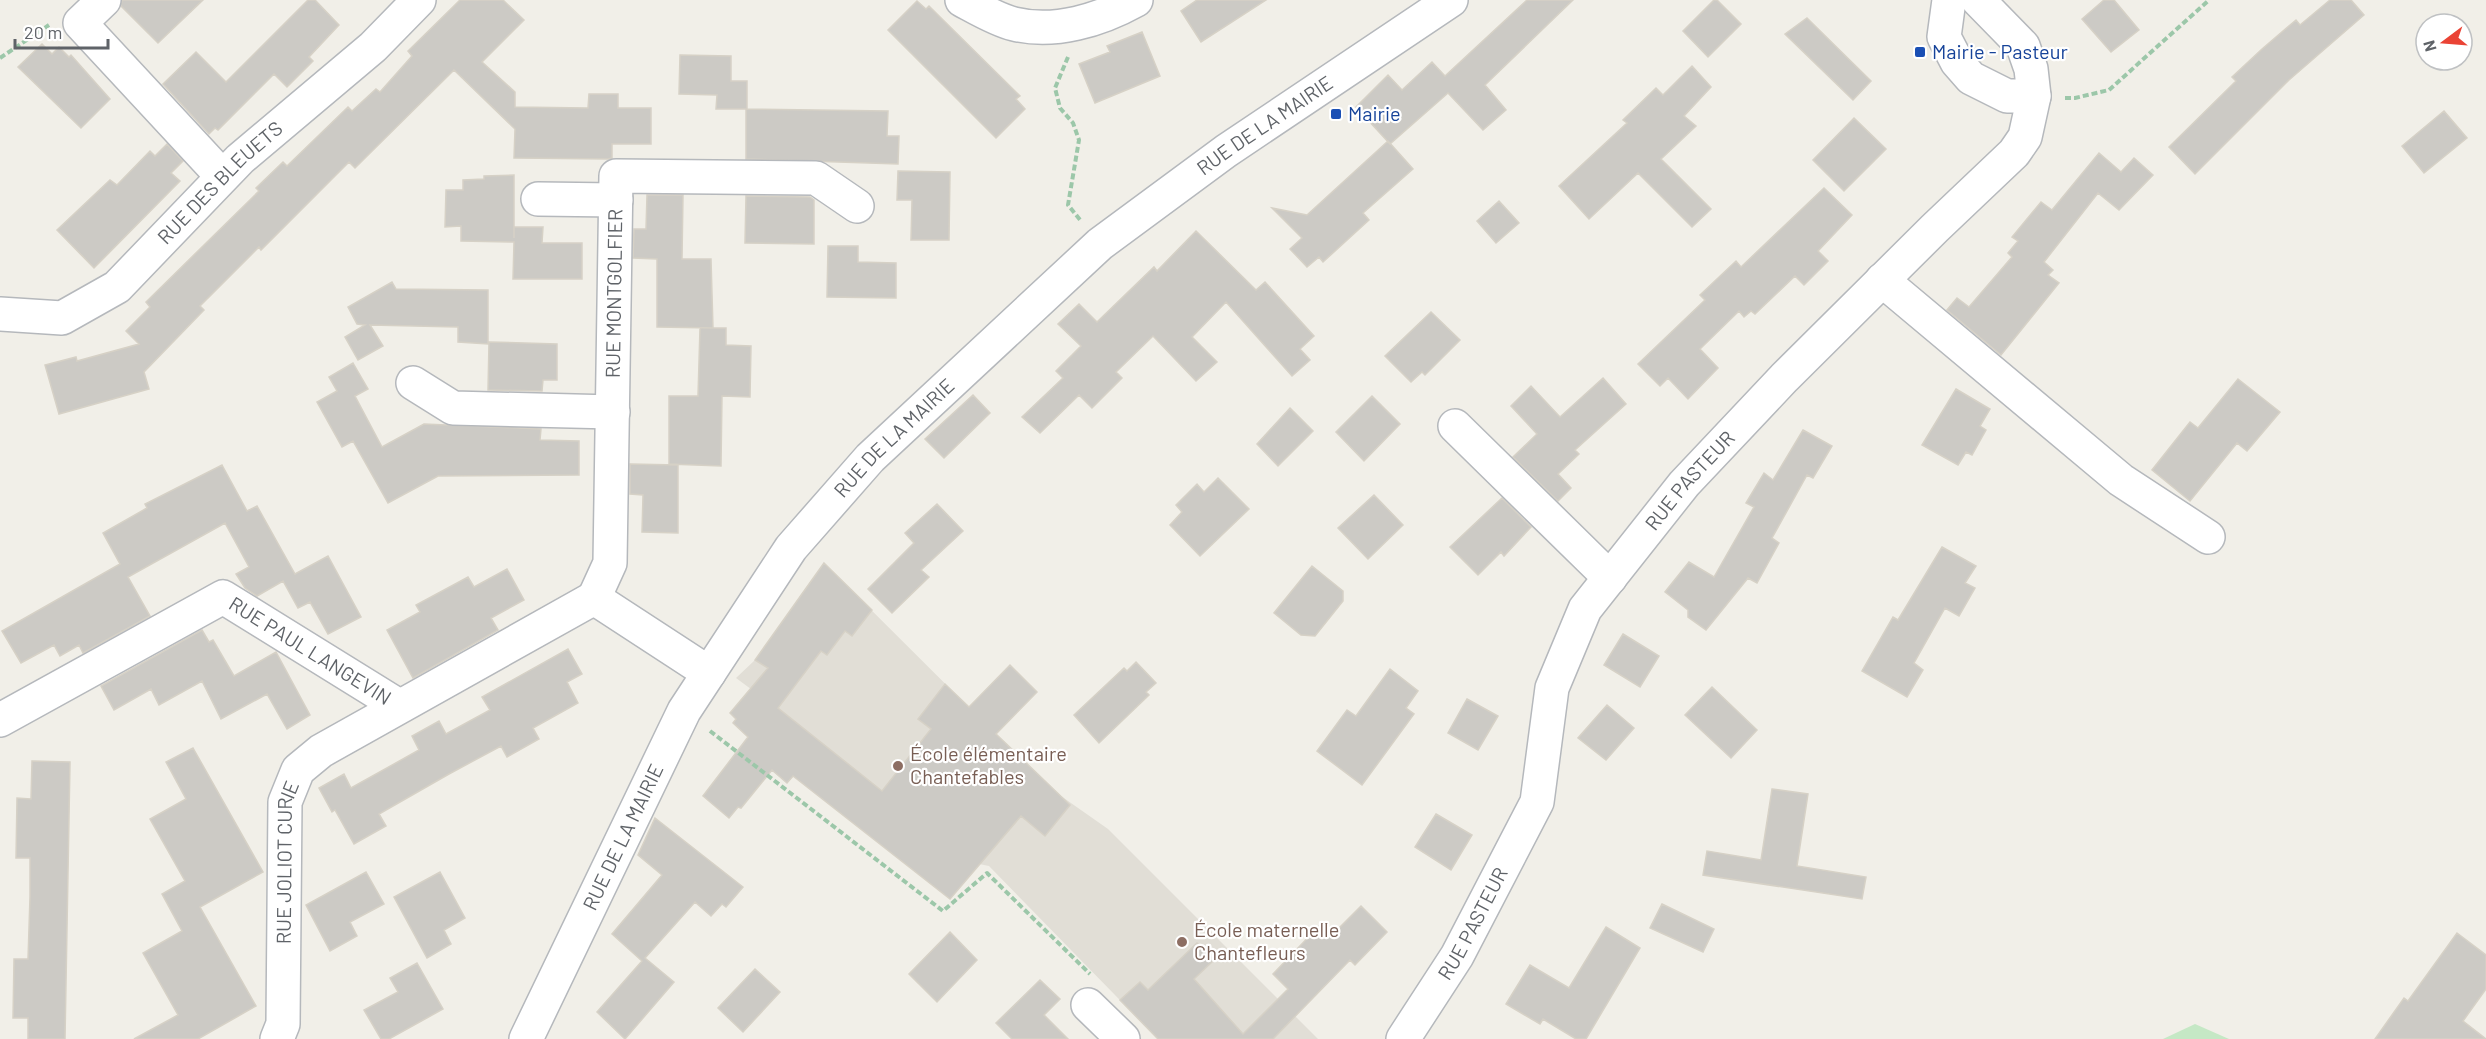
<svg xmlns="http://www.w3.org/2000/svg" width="2486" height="1039" font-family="Barlow,sans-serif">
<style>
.education{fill:#e1ded6}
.green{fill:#c5e8c5}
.building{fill:#cccac5;stroke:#d6d1c6;stroke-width:1.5}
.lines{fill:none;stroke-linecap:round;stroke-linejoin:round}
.minor-casing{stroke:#b5b8bc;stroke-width:36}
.path{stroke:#9cc7a9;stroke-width:4;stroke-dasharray:6 3;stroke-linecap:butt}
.minor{stroke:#fff;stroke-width:33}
.transit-dot{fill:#1a4fb4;stroke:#fff;stroke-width:2}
.education-dot{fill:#8d6e63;stroke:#fff;stroke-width:2}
.labels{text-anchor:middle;stroke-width:4.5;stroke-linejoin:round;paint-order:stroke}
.transit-label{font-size:20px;fill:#164399;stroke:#fff;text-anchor:start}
.street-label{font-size:20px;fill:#5f6368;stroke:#fff}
.education-label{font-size:20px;fill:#785e54;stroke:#fff;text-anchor:start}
</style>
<rect width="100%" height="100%" fill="#f1efe8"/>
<path class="education" d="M824,563L1051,789L1108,829L1318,1039H1158L989,866L979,864L950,899L794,776L787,783L755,757L787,716L736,678L755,660L784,623L800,596Z"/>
<path class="green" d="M2195,1024L2229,1039H2163Z"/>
<path class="building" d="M122,0H203L158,43L121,6Z
M308,0H315L339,25L309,57L313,61L287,87L274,74L218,130L215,128L209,134L163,84L196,52L226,82Z
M460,0H503L524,20L482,62L515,92V107L588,108L589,94H618V108H651V144H612V158L608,159L514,158L515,129L454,70L355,168L349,162L261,250L259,247L200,306L204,310L144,372L149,389L59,414L45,365L76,357L77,361L139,344L126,331L150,307L146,302L259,191L256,188L283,162L287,166L348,107L352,111L376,89L380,92L412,56L408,51Z
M1197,0H1266L1201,42L1181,11Z
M1527,0H1573L1485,85L1506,110L1483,130L1448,93L1390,144L1356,107L1388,75L1402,90L1432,62L1445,76Z
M1714,0H1717L1741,24L1708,57L1683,31Z
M2104,0H2114L2139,30L2111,52L2082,19Z
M2330,0H2351L2364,15L2289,80L2195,174L2169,147L2236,81L2232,77L2262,49L2296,20L2300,25Z
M917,1L926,9L929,6L1020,96L1016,99L1025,109L996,138L888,30Z
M1807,18L1871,81L1853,100L1785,34Z
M1142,32L1160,76L1095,103L1079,64L1110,52L1107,46Z
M42,44L52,54L59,47L69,57L71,55L110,99L81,128L18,67Z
M680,55L731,56V81H747V109L888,111L887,136H899L898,164L746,159V109H716L717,95L679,94Z
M1692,66L1711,87L1684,116L1696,126L1661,159L1711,209L1692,227L1638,173L1589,219L1559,186L1627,123L1623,120L1656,88L1663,95Z
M2444,111L2467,138L2424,173L2402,146Z
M1854,118L1886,149L1844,191L1813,160Z
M1388,141L1413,169L1363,213L1369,220L1323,262L1319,257L1307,267L1290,249L1302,238L1272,208L1307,215Z
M167,144L183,161L171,173L180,181L94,268L57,230L110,180L117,185L150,151L155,156Z
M2099,153L2121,172L2134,158L2153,175L2119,210L2098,193L2044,262L2053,270L2048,275L2059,283L2001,355L1947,310L1957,298L1969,307L2012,257L2008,253L2018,241L2012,237L2041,202L2052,210Z
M898,171L950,172L949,240H911L912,200H897Z
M514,175V238V227H543L542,243H582V279H513L514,242L461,241V226L445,227L446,190H463V180L484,179V176Z
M1824,188L1852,215L1818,251L1828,261L1804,285L1795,276L1755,314L1751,311L1744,317L1739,311L1700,349L1718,368L1688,399L1668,378L1660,386L1638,364L1705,300L1700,295L1736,261L1741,267Z
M647,195H683L682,259H711L713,328L657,327V259L633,258L634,229H646Z
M746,196L810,197L814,200V244L745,243Z
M1499,201L1519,223L1496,243L1477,221Z
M1196,231L1256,290L1265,282L1314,336L1300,349L1310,360L1292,376L1226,302L1192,337L1217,362L1196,381L1153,336L1116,372L1122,378L1092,408L1079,395L1040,433L1022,417L1063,378L1056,371L1081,346L1058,324L1079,304L1097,322L1154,267L1157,271Z
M828,246H858V262L896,263V298L827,297Z
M392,282L396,289L488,290V344L458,342V327L370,325L383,346L358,360L345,337L365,325L357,324L348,307Z
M1431,312L1460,340L1425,375L1422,372L1411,382L1385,356Z
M700,328H726V345L751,346L750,397L722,396L721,466L669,464V396H698Z
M489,342L557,344V380H543L542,391L488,390Z
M353,363L368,389L355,396L382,447L424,424L541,429L540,440L579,441V475L438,476L388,503L353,441L342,447L317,402L337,391L329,377Z
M1603,378L1626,404L1575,450L1579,454L1558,474L1571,488L1558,501L1513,457L1537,434L1511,406L1531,386L1560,417Z
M2238,379L2280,412L2247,451L2237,443L2190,501L2152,470L2190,422L2198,428Z
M1956,389L1990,409L1980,426L1986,430L1972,455L1966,452L1958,465L1922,445Z
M973,395L990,413L944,458L925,439Z
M1372,396L1400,424L1364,461L1336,432Z
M1290,408L1313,431L1278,466L1257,444Z
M1803,430L1832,446L1813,478L1807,475L1772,538L1779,543L1757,583L1748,578L1706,630L1688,617V610L1665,592L1689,562L1714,577L1754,507L1746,503L1764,473L1773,480Z
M630,464L678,465V533L642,532L643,495L630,494Z
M222,465L247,511L257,506L295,574L328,556L361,617L328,634L310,602L298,608L283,581L257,596L245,588L236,574L249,567L225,523L128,577L150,616L83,653L79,645L60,656L54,645L21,663L2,631L120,564L103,533L147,508L145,504Z
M1218,478L1249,509L1200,556L1170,525L1182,512L1176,505L1197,484L1204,492Z
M1374,495L1403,525L1368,559L1338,528Z
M1502,498L1531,527L1504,556L1501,552L1478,575L1450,547Z
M937,504L963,531L921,570L929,577L892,613L868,589L914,543L905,533Z
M1942,547L1976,566L1965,583L1975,588L1959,616L1945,608L1914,663L1923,670L1907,697L1862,671L1893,617L1898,620Z
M824,563L872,610L852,636L845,631L827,655L821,651L778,708L882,791L931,729L918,719L945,684L969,707L1010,665L1037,692L996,734L1070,805L1045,836L1021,816L950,899L793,776L787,783L772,770L741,808L738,807L729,818L703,796L748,737L733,723L736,719L730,713L768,668L755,660Z
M1312,566L1343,591V601L1315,636L1301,635L1274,613Z
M507,569L524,600L491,618L498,630L413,678L387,630L420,612L416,605L468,577L474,587Z
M202,630L209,642L213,640L234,676L276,652L310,715L287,729L267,694L221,719L202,681L159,705L151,689L114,710L101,686Z
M1623,634L1659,656L1640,687L1604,665Z
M568,649L582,674L567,682L578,703L533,728L539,739L507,757L501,746L449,774L379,814L386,826L354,844L335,810L332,812L319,788L344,774L351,788L419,750L412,736L439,721L446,734L490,710L482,697Z
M1136,662L1156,683L1146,692L1149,695L1099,743L1074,715L1124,668L1127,671Z
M1390,669L1418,691L1406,708L1414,714L1362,785L1317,751L1347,710L1356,716Z
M1712,687L1757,730L1731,758L1685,715Z
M1467,699L1498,716L1478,750L1448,733Z
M1607,705L1634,728L1606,760L1578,738Z
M193,748L263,872L200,907L256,1006L198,1039H134L178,1015L143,953L182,931L162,894L185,881L150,819L186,799L166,762Z
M32,761L70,762L65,1039H28V1018H13L14,959H28L30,897V858H16L17,798L31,799Z
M1772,789L1808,794L1797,866L1866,877L1862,899L1703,875L1707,851L1761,860Z
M1436,814L1472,835L1451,870L1415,847Z
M655,818L743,887L726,907L722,904L711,916L695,902L645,958L674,982L625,1039L597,1012L642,961L612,934L662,875L638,855Z
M366,872L384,904L350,922L357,936L330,951L306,905Z
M440,872L465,918L444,930L451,944L427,958L394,897Z
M1662,904L1714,929L1703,952L1650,928Z
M1361,906L1387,932L1355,965L1350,960L1273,1039H1158L1120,1000L1140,982L1148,990L1197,943L1214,960L1194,979L1243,1034L1288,989L1273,974L1320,925L1331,936Z
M1606,927L1640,948L1586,1039H1576L1543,1019L1540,1024L1506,1004L1530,965L1569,988Z
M950,932L977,960L937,1002L909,974Z
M2457,933L2486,955V989L2463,1021L2486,1039H2375L2404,998L2408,1001Z
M417,963L443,1009L389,1039H381L364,1010L398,992L390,978Z
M755,969L780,992L743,1032L718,1008Z
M1040,980L1060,999L1044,1015L1068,1039H1012L996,1023Z"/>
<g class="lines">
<g class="minor-casing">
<g id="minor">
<path d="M104,0L80,23L222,176"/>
<path d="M962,0C977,8 997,20 1014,24C1055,34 1100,20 1136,0"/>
<path d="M1949,0L1944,37L1957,62L1971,78L2007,96H2034"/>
<path d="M538,199L616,200"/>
<path d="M1882,280L2121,480L2208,537"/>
<path id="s1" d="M0,314L62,318L117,287L240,159L373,47L419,0"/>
<path d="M413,383L453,408L613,412"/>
<path d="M1455,426L1610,578"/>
<path id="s2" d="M594,598L610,563L616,176L816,178L857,206"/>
<path id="s3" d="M0,720L223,597L399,706"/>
<path d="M1088,1005L1123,1039"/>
<path id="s4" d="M277,1039L283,1024L285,802L298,770L321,751L594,598L709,673"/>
<path id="s5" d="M526,1039L684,711L791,548L870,458L1100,244L1226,151L1451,0"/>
<path id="s6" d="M1403,1039L1457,956L1537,802L1552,688L1585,609L1684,484L1784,378L1935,228L2014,153L2025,137L2034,96L2031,69L2023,46L1978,0"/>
</g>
</g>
<path class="path" d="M1068,57L1055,88L1060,108L1073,123L1079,140L1068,205L1081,221
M0,58L49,25
M2065,98H2075L2109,90L2209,0
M710,731L943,911L987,873L1090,974"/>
<use href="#minor" class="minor"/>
</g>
<g class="transit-dot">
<rect x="1914" y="46" width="12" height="12" rx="3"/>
<rect x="1330" y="108" width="12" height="12" rx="3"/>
</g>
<g class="education-dot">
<circle cx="898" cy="766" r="6"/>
<circle cx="1182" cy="942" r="6"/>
</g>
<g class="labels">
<g class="transit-label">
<text x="1932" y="59">Mairie - Pasteur</text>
<text x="1348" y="121">Mairie</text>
</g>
<g class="street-label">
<text dy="7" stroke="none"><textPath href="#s5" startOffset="1196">RUE DE LA MAIRIE</textPath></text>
<text dy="7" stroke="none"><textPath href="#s1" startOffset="272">RUE DES BLEUETS</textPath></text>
<text dy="7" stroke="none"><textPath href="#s2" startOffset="308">RUE MONTGOLFIER</textPath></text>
<text dy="7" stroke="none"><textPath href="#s5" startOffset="710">RUE DE LA MAIRIE</textPath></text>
<text dy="7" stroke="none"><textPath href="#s6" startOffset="639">RUE PASTEUR</textPath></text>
<text dy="7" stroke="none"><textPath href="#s3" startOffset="357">RUE PAUL LANGEVIN</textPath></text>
<text dy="7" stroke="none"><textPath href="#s5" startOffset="224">RUE DE LA MAIRIE</textPath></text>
<text dy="7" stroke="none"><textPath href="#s4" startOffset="178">RUE JOLIOT CURIE</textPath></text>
<text dy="7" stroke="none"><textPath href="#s6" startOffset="135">RUE PASTEUR</textPath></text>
</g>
<g class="education-label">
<text x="910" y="761">École élémentaire<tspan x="910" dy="23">Chantefables</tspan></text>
<text x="1194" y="937">École maternelle<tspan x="1194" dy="23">Chantefleurs</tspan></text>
</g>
</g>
<g transform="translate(2444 42) rotate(254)"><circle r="28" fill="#ffffff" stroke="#bfc1c3" stroke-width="1.5"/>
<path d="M0-4.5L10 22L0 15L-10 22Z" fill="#ea4335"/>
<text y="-9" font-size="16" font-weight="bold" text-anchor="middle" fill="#5f6368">N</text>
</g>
<path d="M15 39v9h93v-9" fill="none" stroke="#5f6368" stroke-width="3"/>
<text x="24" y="39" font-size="18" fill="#5f6368" stroke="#ffffff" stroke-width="4.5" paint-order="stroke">20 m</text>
</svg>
